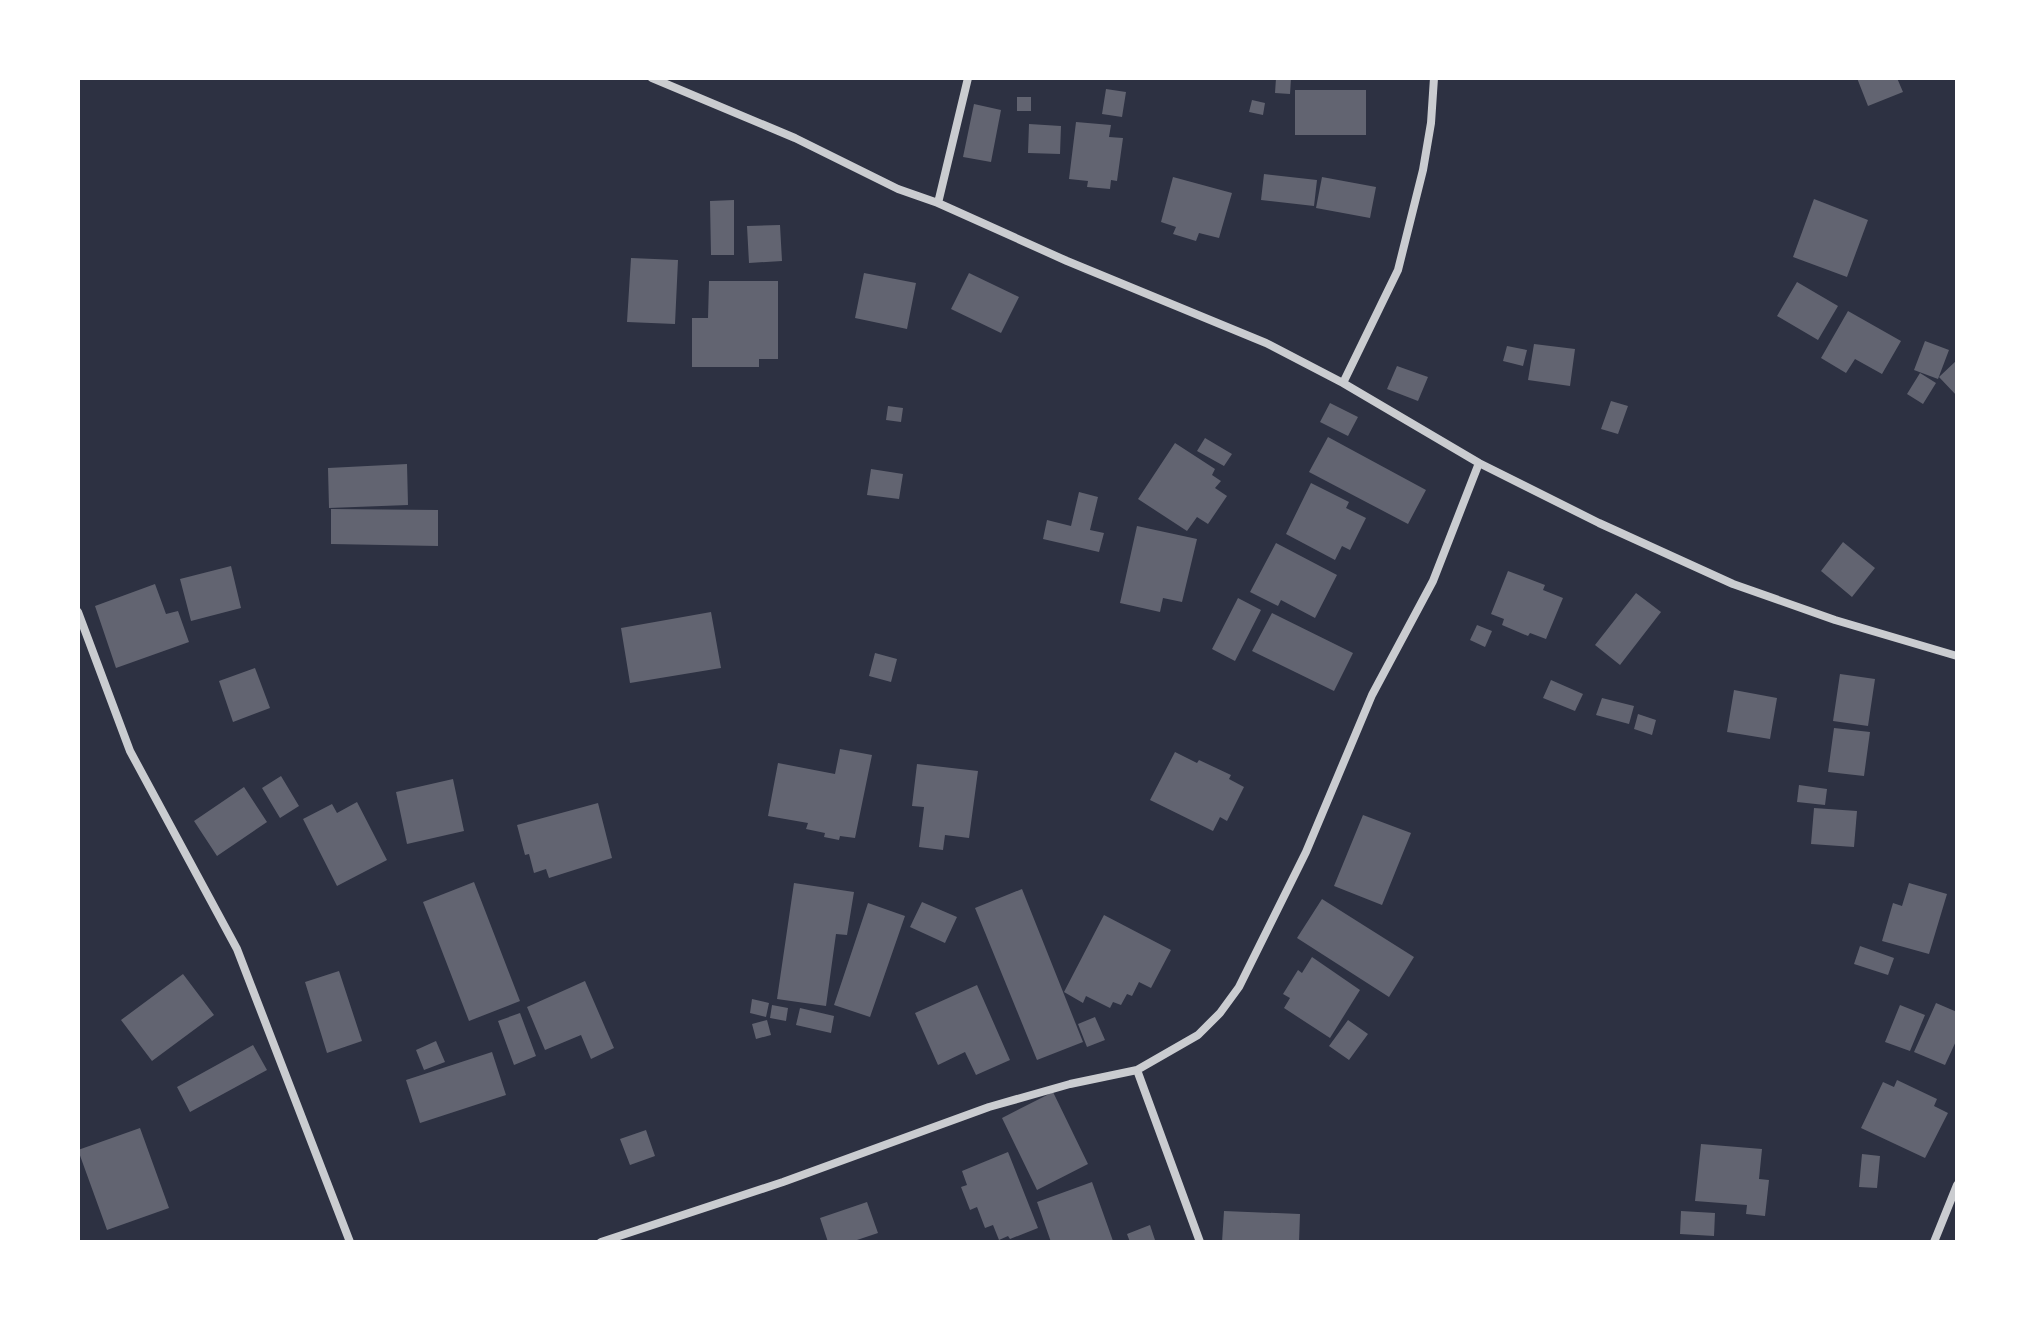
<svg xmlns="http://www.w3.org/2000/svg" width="2035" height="1320" font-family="Jost,sans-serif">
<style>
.building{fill:#626471}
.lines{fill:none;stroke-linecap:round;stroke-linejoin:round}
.minor{stroke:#caccd0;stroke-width:8}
</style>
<rect width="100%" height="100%" fill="#2d3142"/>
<path class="building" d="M1276,78H1291L1290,94L1275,93Z
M1857,78H1897L1903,92L1868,106Z
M1106,89L1126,92L1122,117L1102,114Z
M1295,90H1366V135H1295Z
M1017,97H1031V111H1017Z
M1252,100L1265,103L1263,115L1249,112Z
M974,104L1001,110L991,162L963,157Z
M1076,122L1111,125L1109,137L1123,138L1117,181L1111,180L1110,189L1087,187L1088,181L1069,179Z
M1029,124L1061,126L1060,154L1028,153Z
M1264,174L1317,180L1314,206L1261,200Z
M1173,177L1232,193L1219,238L1199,233L1196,241L1173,234L1176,227L1161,222Z
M1322,177L1376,187L1370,218L1316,208Z
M1814,199L1868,220L1847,277L1793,257Z
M734,200V255H711L710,201Z
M780,225L782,261L749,263L747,226Z
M631,258L678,260L675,324L627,322Z
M864,273L916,283L907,329L855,318Z
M969,273L1019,297L1001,333L951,309Z
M709,281H778V359H759V367H692V318H708Z
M1797,282L1838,306L1818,340L1777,316Z
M1848,311L1901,341L1882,374L1855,359L1846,373L1821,358Z
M1925,341L1949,350L1938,379L1914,370Z
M1534,344L1575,349L1570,386L1528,380Z
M1507,346L1527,350L1523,366L1503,361Z
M1957,360V396L1939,377Z
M1397,366L1428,377L1418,401L1387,389Z
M1920,373L1936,383L1923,404L1907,394Z
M1611,401L1628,406L1618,434L1601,429Z
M1330,403L1358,417L1348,436L1320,422Z
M888,406L903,408L901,422L886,420Z
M1328,437L1426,490L1408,524L1309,472Z
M1205,438L1232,454L1224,466L1197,451Z
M1175,443L1215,469L1212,475L1221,481L1215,488L1227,496L1208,524L1197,517L1187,531L1138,499Z
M407,464L408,505L329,508L328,468Z
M871,469L903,474L899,499L867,495Z
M1311,483L1349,502L1346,508L1366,518L1350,550L1342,546L1335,560L1286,534Z
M1079,492L1098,497L1090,530L1104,533L1099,552L1043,539L1047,520L1071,526Z
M331,509L438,510V546L331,544Z
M1137,526L1197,539L1182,602L1163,598L1160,612L1120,603Z
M1843,542L1875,568L1852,597L1821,571Z
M1276,543L1337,575L1315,618L1281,600L1278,606L1250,592Z
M231,566L241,608L191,621L180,579Z
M1508,571L1545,585L1543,590L1563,598L1546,639L1530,633L1528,636L1502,625L1504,619L1491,614Z
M155,584L166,614L178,611L189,642L116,668L95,606Z
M1636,593L1661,612L1620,665L1595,645Z
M1238,598L1261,610L1235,661L1212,649Z
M711,612L721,668L630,683L621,628Z
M1272,613L1353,653L1334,691L1252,651Z
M1477,625L1492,631L1485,647L1470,640Z
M875,653L897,659L891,682L869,676Z
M255,668L270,708L233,722L219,681Z
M1840,674L1875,679L1868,726L1833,721Z
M1551,680L1583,694L1575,711L1543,698Z
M1734,690L1777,698L1770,739L1727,732Z
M1602,698L1634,706L1629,724L1596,715Z
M1638,714L1656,720L1652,735L1634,729Z
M1834,728L1870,732L1864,776L1828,772Z
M840,749L872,755L855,838L840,836L839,840L824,837L825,833L806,829L808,823L768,816L778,763L835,774Z
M1175,752L1197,763L1199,760L1231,775L1229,779L1244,787L1227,821L1220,817L1213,831L1150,800Z
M917,764L978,771L969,838L945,835L943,850L919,847L924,807L912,806Z
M281,776L299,806L280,818L262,788Z
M453,779L464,831L407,844L396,792Z
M1799,785L1827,789L1825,805L1797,802Z
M244,787L267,822L217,856L194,821Z
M357,802L387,860L337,886L303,819L332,804L337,813Z
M598,803L612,858L549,878L546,869L534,873L529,854L525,855L517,825Z
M1814,808L1857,811L1854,847L1811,844Z
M1363,815L1411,833L1382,905L1334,886Z
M474,882L520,1001L469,1021L423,902Z
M794,883L854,892L847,935L836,934L826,1006L777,999Z
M1909,883L1947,894L1929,954L1882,941L1893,903L1902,906Z
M1022,889L1083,1042L1037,1060L975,908Z
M1322,899L1414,957L1389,997L1297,938Z
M922,902L957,917L945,943L910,927Z
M868,903L905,916L870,1017L834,1005Z
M1104,915L1171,950L1151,988L1139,982L1132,996L1127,994L1121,1005L1113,1002L1110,1008L1086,996L1083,1003L1064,992Z
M1860,946L1894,958L1888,975L1854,964Z
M1312,957L1360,990L1330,1038L1284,1008L1290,998L1283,994L1298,970L1302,973Z
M339,971L362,1041L327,1053L305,982Z
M183,974L214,1015L152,1061L121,1020Z
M585,981L614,1048L591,1059L581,1035L545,1050L527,1007Z
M977,985L1010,1060L976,1075L965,1052L938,1065L915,1013Z
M752,999L769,1003L766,1017L750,1013Z
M1936,1003L1957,1012V1039L1945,1065L1914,1052Z
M772,1005L788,1008L786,1021L770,1018Z
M1900,1005L1925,1015L1910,1051L1885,1042Z
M800,1008L834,1016L831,1033L796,1025Z
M520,1013L536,1056L514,1065L498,1021Z
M1095,1017L1105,1040L1087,1047L1078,1024Z
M767,1020L771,1035L756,1039L752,1024Z
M1348,1020L1368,1034L1349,1060L1329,1046Z
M436,1041L445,1062L424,1070L416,1050Z
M253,1045L267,1070L190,1112L177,1087Z
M492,1052L506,1095L420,1123L406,1080Z
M1897,1080L1937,1099L1934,1106L1948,1113L1925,1158L1861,1128L1883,1082L1894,1087Z
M1053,1092L1088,1164L1037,1190L1002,1118Z
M140,1128L169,1208L107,1230L78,1150Z
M646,1130L655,1156L630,1165L620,1139Z
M1701,1144L1762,1149L1759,1179L1769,1180L1765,1216L1746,1214L1747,1205L1695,1201Z
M1008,1152L1038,1228L1010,1239L1008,1236L999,1240L993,1225L985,1228L977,1207L970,1210L961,1187L967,1185L962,1171Z
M1862,1154L1880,1156L1877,1188L1859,1187Z
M1092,1182L1113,1241L1051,1242L1037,1202Z
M867,1202L878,1233L851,1242H828L820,1218Z
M1224,1211L1300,1214L1299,1242H1222Z
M1681,1211L1715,1213L1714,1236L1680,1234Z
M1150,1225L1155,1240L1130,1242L1127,1234Z"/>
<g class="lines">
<path class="minor" d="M652,78L795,138L898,189L938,203L1067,261L1266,343L1343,383L1479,463L1599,523L1733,584L1835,620L1957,656
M938,203L968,78
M1343,383L1398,270L1423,170L1431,123L1434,78
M78,612L130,751L237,949L350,1242
M1137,1070L1200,1242
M601,1242L783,1182L989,1107L1070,1084L1137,1070L1198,1035L1220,1013L1239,987L1306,852L1372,695L1433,581L1479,463
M1934,1242L1957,1185"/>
</g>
<rect width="2035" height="1320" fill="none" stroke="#ffffff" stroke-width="160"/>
</svg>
